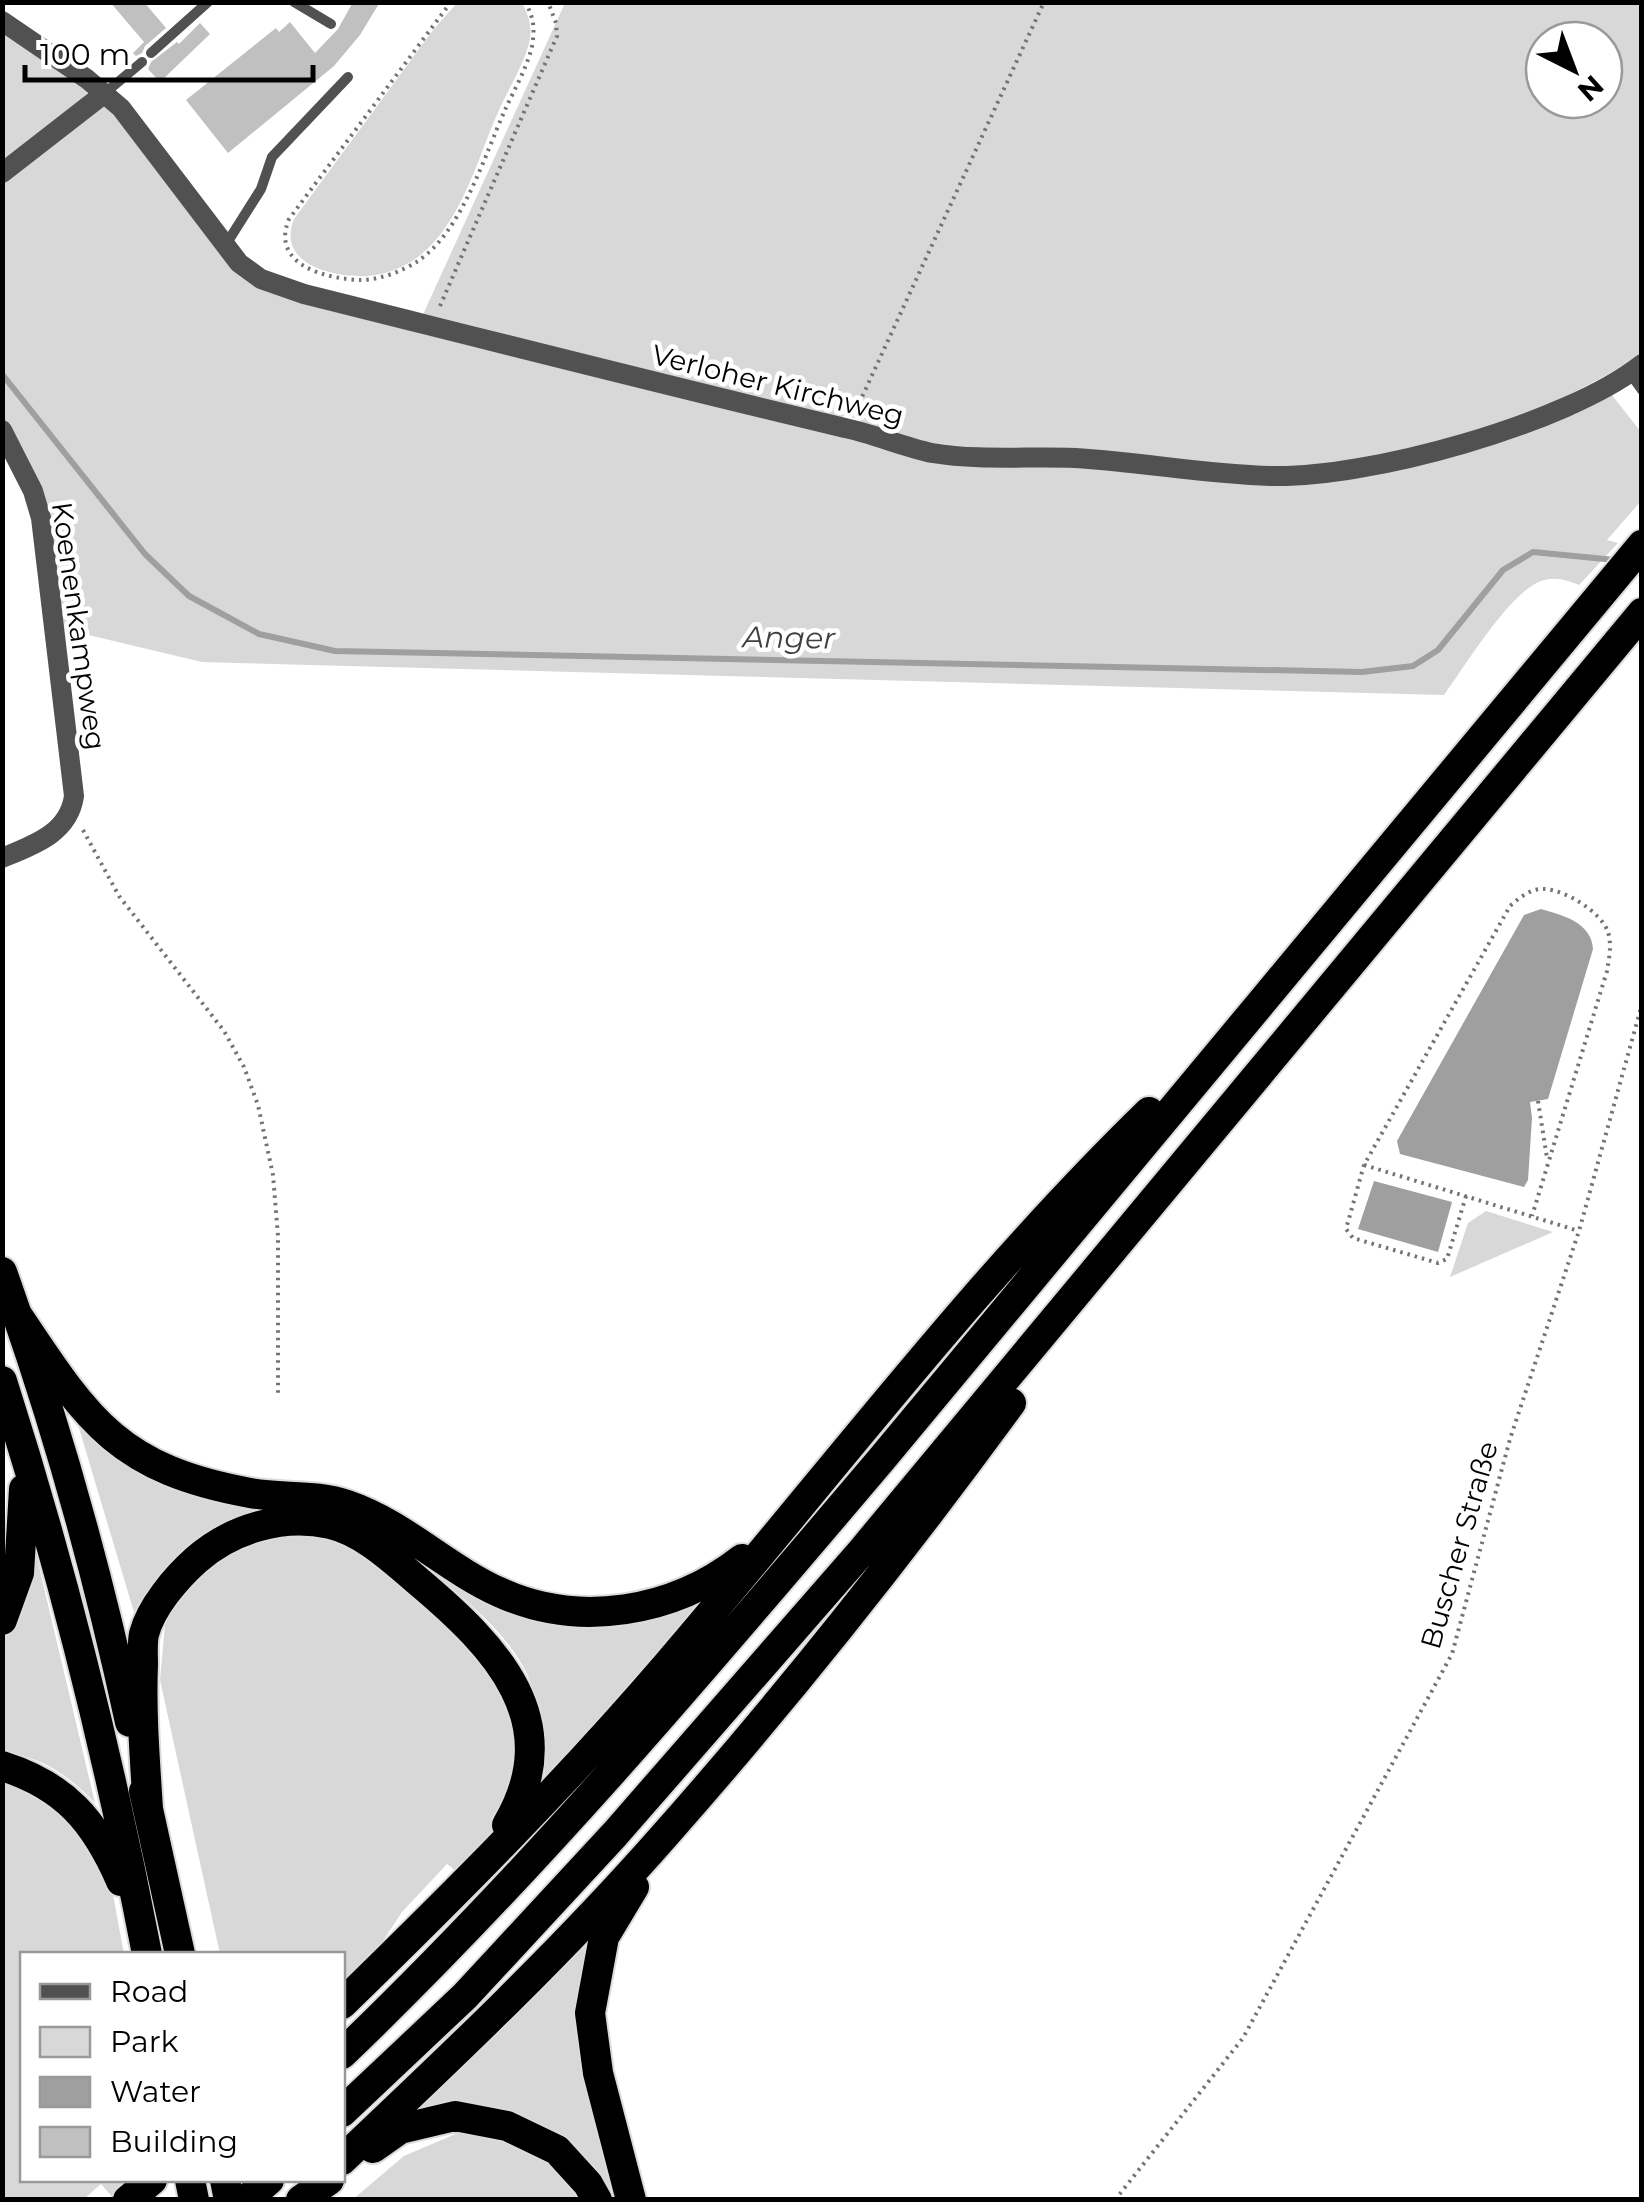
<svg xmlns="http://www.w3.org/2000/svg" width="1644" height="2202" font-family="Montserrat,sans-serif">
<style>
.green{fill:#d8d8d8;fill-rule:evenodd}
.water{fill:#9f9f9f}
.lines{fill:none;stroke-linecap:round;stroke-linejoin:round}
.stream{stroke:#9f9f9f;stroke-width:6}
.building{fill:#c0c0c0}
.motorway-casing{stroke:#dbdbdb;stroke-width:34}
.path{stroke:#737373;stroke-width:4;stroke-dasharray:2.5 5;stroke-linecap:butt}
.service{stroke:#515151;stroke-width:10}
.minor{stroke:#515151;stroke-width:20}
.motorway{stroke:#000;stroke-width:30}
.motorway-bridge-casing{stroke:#dbdbdb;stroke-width:34;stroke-linecap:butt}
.motorway-bridge{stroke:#000;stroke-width:30}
.labels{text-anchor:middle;stroke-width:9;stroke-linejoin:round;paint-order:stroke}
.street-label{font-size:28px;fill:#000;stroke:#fff}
.water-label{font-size:30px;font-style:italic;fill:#404040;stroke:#fff}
</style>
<rect width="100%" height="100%" fill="#fff"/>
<path class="green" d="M457,3H522C528,13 532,27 530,39C525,63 509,88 499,110C477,159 462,223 418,257C405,267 384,275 368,276C333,278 276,264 294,219L433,30Z
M565,3H1641V357L1518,422L1314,471L968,455L866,430L861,421L845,415L839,420L420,321ZM1544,40H1604V100H1544Z
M3,24L89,88L87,94L3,169Z
M102,105L111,107L251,277L929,455L1318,478L1608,390L1641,432V501L1607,540L1618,543L1579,585C1567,580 1554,576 1541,581C1510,592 1465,666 1444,695L202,662L59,628L47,542L3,424L2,178Z
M1486,1211L1553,1232L1450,1277L1468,1223Z
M73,1408L104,1442L287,1501L238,1519L139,1629Z
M330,1534L377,1556L458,1624L518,1717L520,1759L495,1829L457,1872L447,1864L402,1912L369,1962L343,1987L342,1954H220L160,1680L165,1625L190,1579L250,1536Z
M36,1554L95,1803C67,1774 43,1758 3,1751L2,1640L19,1615Z
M419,1561L496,1604L662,1615L709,1601L544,1791C551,1667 508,1635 419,1561Z
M2,1776L62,1806L108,1868L124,1954H22V2180H135L114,2199L101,2184L84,2199H3Z
M598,1924L584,1970L621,2199H607L597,2179L452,2104L416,2109Z
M458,2133C525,2140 538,2145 581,2199L352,2200L404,2156Z"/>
<path class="water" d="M1541,909C1563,915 1592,923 1593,949L1548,1099L1530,1102L1532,1118L1528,1180L1524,1187L1400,1154L1397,1141L1524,915Z
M1374,1181L1452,1202L1438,1252L1358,1229Z"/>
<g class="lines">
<path class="stream" d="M2,374L145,554L189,596L259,634L335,651L1362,672L1413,666L1438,650L1503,570L1533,552L1615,560"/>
</g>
<path class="building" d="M110,2H144L166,28L145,46L142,53L136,56L133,53L144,42Z
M353,2H380L360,35L334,66L228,153L186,100L276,28L279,32L290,22L315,53L338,29Z
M200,23L210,34L160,82L148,69L151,62L177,42L179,44Z"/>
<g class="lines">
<g class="motorway-casing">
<path id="motorway" d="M2,1272C55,1419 97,1569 130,1722
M18,1316C88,1421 118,1469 250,1493C282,1499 315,1494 347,1505C403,1524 446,1568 499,1592C579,1629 674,1612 742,1559
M2,1381C62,1568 110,1761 147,1954
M2,1620L19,1573L24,1489
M2,1766C65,1786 95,1821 121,1881
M144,1791L180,1954
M148,1809C145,1761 141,1713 143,1664C143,1655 142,1643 144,1634C151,1607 176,1578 196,1560C231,1529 283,1513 330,1524C364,1532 393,1560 419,1582C496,1647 568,1721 507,1825
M342,2004C454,1895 565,1784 667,1665C827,1479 973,1283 1149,1112
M342,2054C535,1869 707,1665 880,1461C1136,1157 1386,849 1642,545
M342,2112L465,1996L615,1834L862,1551L1642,613
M373,2148L400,2129L455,2116L507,2126L557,2150L588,2184L597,2200
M342,2160C453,2055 563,1951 664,1836C787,1697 902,1552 1011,1403
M225,2180L229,2200
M128,2200L152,2180
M246,2200L269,2180
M301,2200L329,2180
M631,2200L598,2073L590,2013L604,1937L634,1887"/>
</g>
<path class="path" d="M451,2L289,219C270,265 326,279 361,280C379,280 403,271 418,261C462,231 484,157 505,110C514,90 527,68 532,46C535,30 534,17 525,2
M440,306L557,36L556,23L548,2
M856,410L1044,2
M83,830L119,896L224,1031L244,1067L258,1105L273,1175L278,1236V1395
M1538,1101L1547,1158
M1364,1165L1579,1231
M1466,1196L1447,1259L1438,1263L1353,1238L1346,1229L1364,1165L1510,906C1519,898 1531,888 1544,889C1566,890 1601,912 1608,932C1612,945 1609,959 1607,971L1532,1216
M1115,2200L1243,2038L1452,1654L1510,1439L1579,1231L1642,1004"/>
<path class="service" d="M294,2L331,24
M151,53L208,2
M105,93L142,62
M225,246L261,189L272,157L348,77
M1630,373L1642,390"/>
<path class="minor" d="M2,21L87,79L121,108L239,263L261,279L304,294C484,339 664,385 845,428C874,434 903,447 932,453C980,461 1028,456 1075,458C1141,462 1205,474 1270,476C1367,479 1566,424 1642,364
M2,173L105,93
M2,430L33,491L41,518L74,796C69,833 34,845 2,858"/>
<use href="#motorway" class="motorway"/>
<g class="motorway-bridge-casing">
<path id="motorway-bridge" d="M190,2180L194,2200"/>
</g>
<use href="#motorway-bridge" class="motorway-bridge"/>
</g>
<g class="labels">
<g class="street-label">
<text transform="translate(778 385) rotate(14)" y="10">Verloher Kirchweg</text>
<text transform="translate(79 626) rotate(82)" y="10">Koenenkampweg</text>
<text transform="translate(1459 1545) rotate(-74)" y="10">Buscher Straße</text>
</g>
<g class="water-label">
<text transform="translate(789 638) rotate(1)" y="10">Anger</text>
</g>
</g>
<rect width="1644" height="2202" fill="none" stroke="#000000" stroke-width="10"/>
<rect x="20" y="1952" width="325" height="230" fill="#ffffff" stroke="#999999" stroke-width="2.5"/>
<rect x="40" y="1984" width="50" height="15" fill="#515151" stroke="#999999" stroke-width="2.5"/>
<text x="110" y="2002" font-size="30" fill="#000000">Road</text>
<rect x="40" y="2027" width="50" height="30" fill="#d8d8d8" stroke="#999999" stroke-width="2.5"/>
<text x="110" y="2052" font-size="30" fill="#000000">Park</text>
<rect x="40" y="2077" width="50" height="30" fill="#9f9f9f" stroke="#999999" stroke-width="2.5"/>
<text x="110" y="2102" font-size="30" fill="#000000">Water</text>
<rect x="40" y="2127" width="50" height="30" fill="#c0c0c0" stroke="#999999" stroke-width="2.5"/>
<text x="110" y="2152" font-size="30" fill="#000000">Building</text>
<g transform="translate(1574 70) rotate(138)"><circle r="48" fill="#ffffff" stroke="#999999" stroke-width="2.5"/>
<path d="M0-8L18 38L0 25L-18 38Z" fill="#000000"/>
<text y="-15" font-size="28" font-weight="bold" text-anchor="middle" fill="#000000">N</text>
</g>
<path d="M25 65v15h288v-15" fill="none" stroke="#000000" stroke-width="5"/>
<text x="40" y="65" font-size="30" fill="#000000" stroke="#ffffff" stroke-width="8" paint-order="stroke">100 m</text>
</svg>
